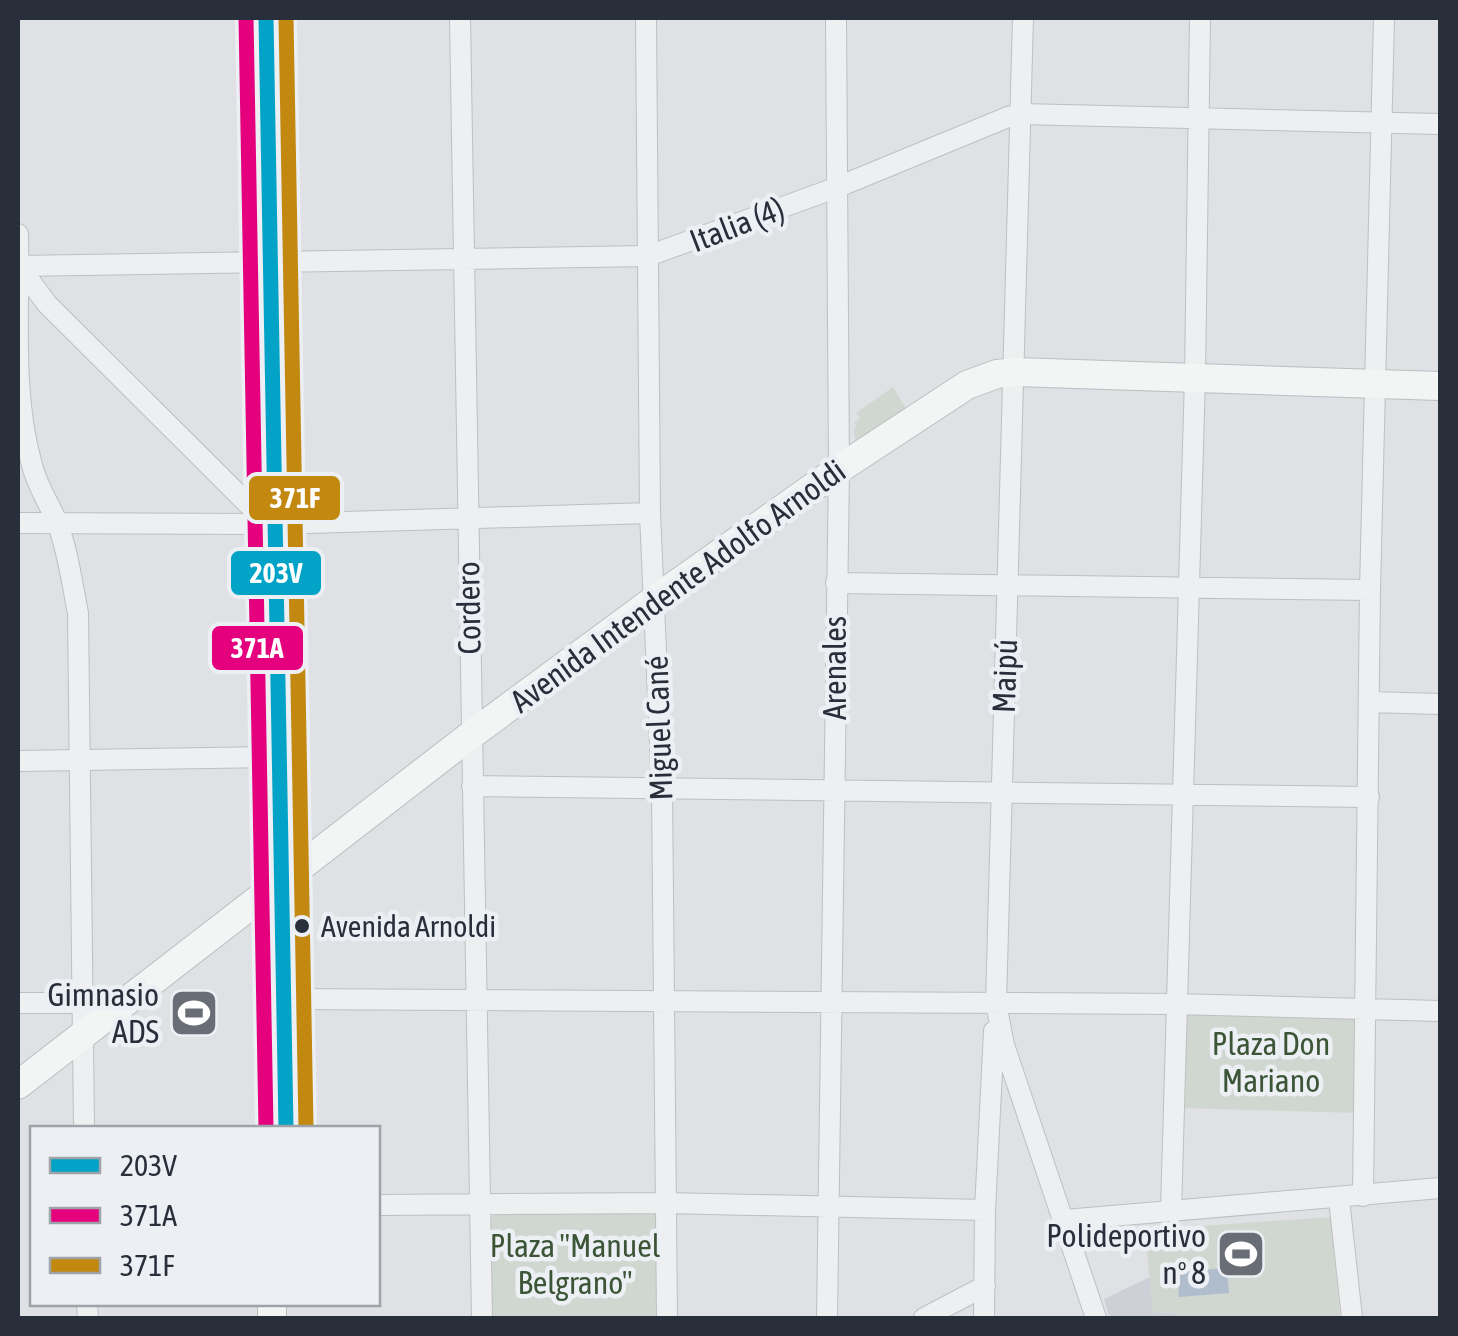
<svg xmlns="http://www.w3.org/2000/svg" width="1458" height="1336" font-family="'Asap Condensed',sans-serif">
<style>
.built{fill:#cdd0d7}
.green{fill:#d0d7d0}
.water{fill:#afbdcd}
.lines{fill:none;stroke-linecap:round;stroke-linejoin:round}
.minor-casing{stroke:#bdbfc2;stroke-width:22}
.major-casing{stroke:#bbbec1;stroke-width:30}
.minor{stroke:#eeeff0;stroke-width:20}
.major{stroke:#f3f4f4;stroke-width:28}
.bus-1-casing{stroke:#eceff3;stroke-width:22}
.bus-2-casing{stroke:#eceff3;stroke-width:22}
.bus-3-casing{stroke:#eceff3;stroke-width:22}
.bus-1{stroke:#02a3c7;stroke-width:15}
.bus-2{stroke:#e5007d;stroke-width:15}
.bus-3{stroke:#c3880f;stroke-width:15}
.bus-dot{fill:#282f3b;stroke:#eceff3;stroke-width:4}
.labels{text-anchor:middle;stroke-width:9;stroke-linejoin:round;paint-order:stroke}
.bus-label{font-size:30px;fill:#282f3b;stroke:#eceff3;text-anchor:start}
.street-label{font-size:32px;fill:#282f3b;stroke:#eceff3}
.poi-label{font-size:32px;fill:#282f3b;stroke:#eceff3;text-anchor:end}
.park-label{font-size:32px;fill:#3c5536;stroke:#eceff3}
.line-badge{stroke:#eceff3;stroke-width:4}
.badge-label{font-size:28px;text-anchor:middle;font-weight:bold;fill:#fff}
</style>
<rect width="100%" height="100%" fill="#dfe1e4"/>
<path class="built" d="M1150,1277L1153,1312L1175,1313V1318H1110L1104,1299Z"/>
<path class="green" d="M893,387L906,409L859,440L855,439L854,429L857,426L854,423L860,418L856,413Z
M1185,1014L1355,1018L1359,1113L1181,1108Z
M649,1211L655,1214L659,1223L662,1318H489L488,1223L494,1214Z
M1331,1217L1340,1318H1175V1313L1153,1312L1145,1230Z"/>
<path class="water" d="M1227,1268L1229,1293L1179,1297L1177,1272Z"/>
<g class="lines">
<g class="minor-casing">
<path id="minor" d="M460,18L482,1318
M646,18L650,513L662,789L667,1318
M1023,18L996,1003L1004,1045L1096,1318
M18,234C20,310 11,391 32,465C37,486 49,503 57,522C68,551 72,583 78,613L84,1128
M18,266L648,256L838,187L1008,117L1021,114L1440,124
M19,266L47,304L257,513
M18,523L275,524L650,513
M836,583L1370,590
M1370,702L1440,704
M18,761L279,757
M472,786L1369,797
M283,999L1176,1004L1440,1011
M18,1003H83
M1363,1196L1370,590L1384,18
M1339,1199L1352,1318
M378,1205L666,1203L985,1210
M1171,1211L1195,377L1200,18
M1065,1220L1440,1188
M87,1304L88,1318
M827,1318L839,469L836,18
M924,1318L985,1286
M984,1318L985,1210L994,1031"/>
</g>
<g class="major-casing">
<path id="major" d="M266,18L286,1128
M18,1085L471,735L654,600L839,469L967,385L997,374L1016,372L1440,386
M272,1304V1318"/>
</g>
<use href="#minor" class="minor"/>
<use href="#major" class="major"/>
<g class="bus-1-casing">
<path id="bus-1" d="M266,18L286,1128"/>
</g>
<g class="bus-2-casing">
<path id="bus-2" d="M246,18L266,1128"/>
</g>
<g class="bus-3-casing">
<path id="bus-3" d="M286,18L306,1128"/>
</g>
<use href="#bus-1" class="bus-1"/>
<use href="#bus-2" class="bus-2"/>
<use href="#bus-3" class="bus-3"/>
</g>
<defs>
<g id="stadium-square" transform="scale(2.5)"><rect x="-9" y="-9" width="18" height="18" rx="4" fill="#686d76" stroke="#eceff3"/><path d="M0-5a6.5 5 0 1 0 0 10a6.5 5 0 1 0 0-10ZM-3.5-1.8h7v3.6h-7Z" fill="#fff"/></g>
</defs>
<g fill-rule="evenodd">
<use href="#stadium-square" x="194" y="1013"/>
<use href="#stadium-square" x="1241" y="1254"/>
</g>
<circle class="bus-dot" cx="302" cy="926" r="9"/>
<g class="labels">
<g class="bus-label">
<text x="321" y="937">Avenida Arnoldi</text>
</g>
<g class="street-label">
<text transform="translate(737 225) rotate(-21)" y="11">Italia (4)</text>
<text transform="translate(678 586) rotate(-36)" y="11">Avenida Intendente Adolfo Arnoldi</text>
<text transform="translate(469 608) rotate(-91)" y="11">Cordero</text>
<text transform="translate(835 668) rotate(-90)" y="11">Arenales</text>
<text transform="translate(1005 676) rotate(-88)" y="11">Maipú</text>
<text transform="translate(659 728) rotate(-92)" y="11">Miguel Cané</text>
</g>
<g class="poi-label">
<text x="159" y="1006">Gimnasio<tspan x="159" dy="37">ADS</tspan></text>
<text x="1206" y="1247">Polideportivo<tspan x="1206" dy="37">n° 8</tspan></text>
</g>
<g class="park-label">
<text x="1271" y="1055">Plaza Don<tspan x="1271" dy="37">Mariano</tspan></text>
<text x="575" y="1257">Plaza "Manuel<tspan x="575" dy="37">Belgrano"</tspan></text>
</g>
</g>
<g class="line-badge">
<rect x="247" y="474" width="95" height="48" rx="10" fill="#c3880f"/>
<rect x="229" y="549" width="94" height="48" rx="10" fill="#02a3c7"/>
<rect x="210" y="624" width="95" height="48" rx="10" fill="#e5007d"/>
</g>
<g class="badge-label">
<text x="295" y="508">371F</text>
<text x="276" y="583">203V</text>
<text x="257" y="658">371A</text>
</g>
<rect width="1458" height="1336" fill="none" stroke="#282f3b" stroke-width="40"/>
<rect x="30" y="1126" width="350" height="180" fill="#eceff3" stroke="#9ea2a9" stroke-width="2.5"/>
<rect x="50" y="1158" width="50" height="15" fill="#02a3c7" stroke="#9ea2a9" stroke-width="2.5"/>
<text x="120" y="1176" font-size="30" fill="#282f3b">203V</text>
<rect x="50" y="1208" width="50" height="15" fill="#e5007d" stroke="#9ea2a9" stroke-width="2.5"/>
<text x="120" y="1226" font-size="30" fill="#282f3b">371A</text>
<rect x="50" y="1258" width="50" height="15" fill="#c3880f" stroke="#9ea2a9" stroke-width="2.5"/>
<text x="120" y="1276" font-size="30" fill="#282f3b">371F</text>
</svg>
